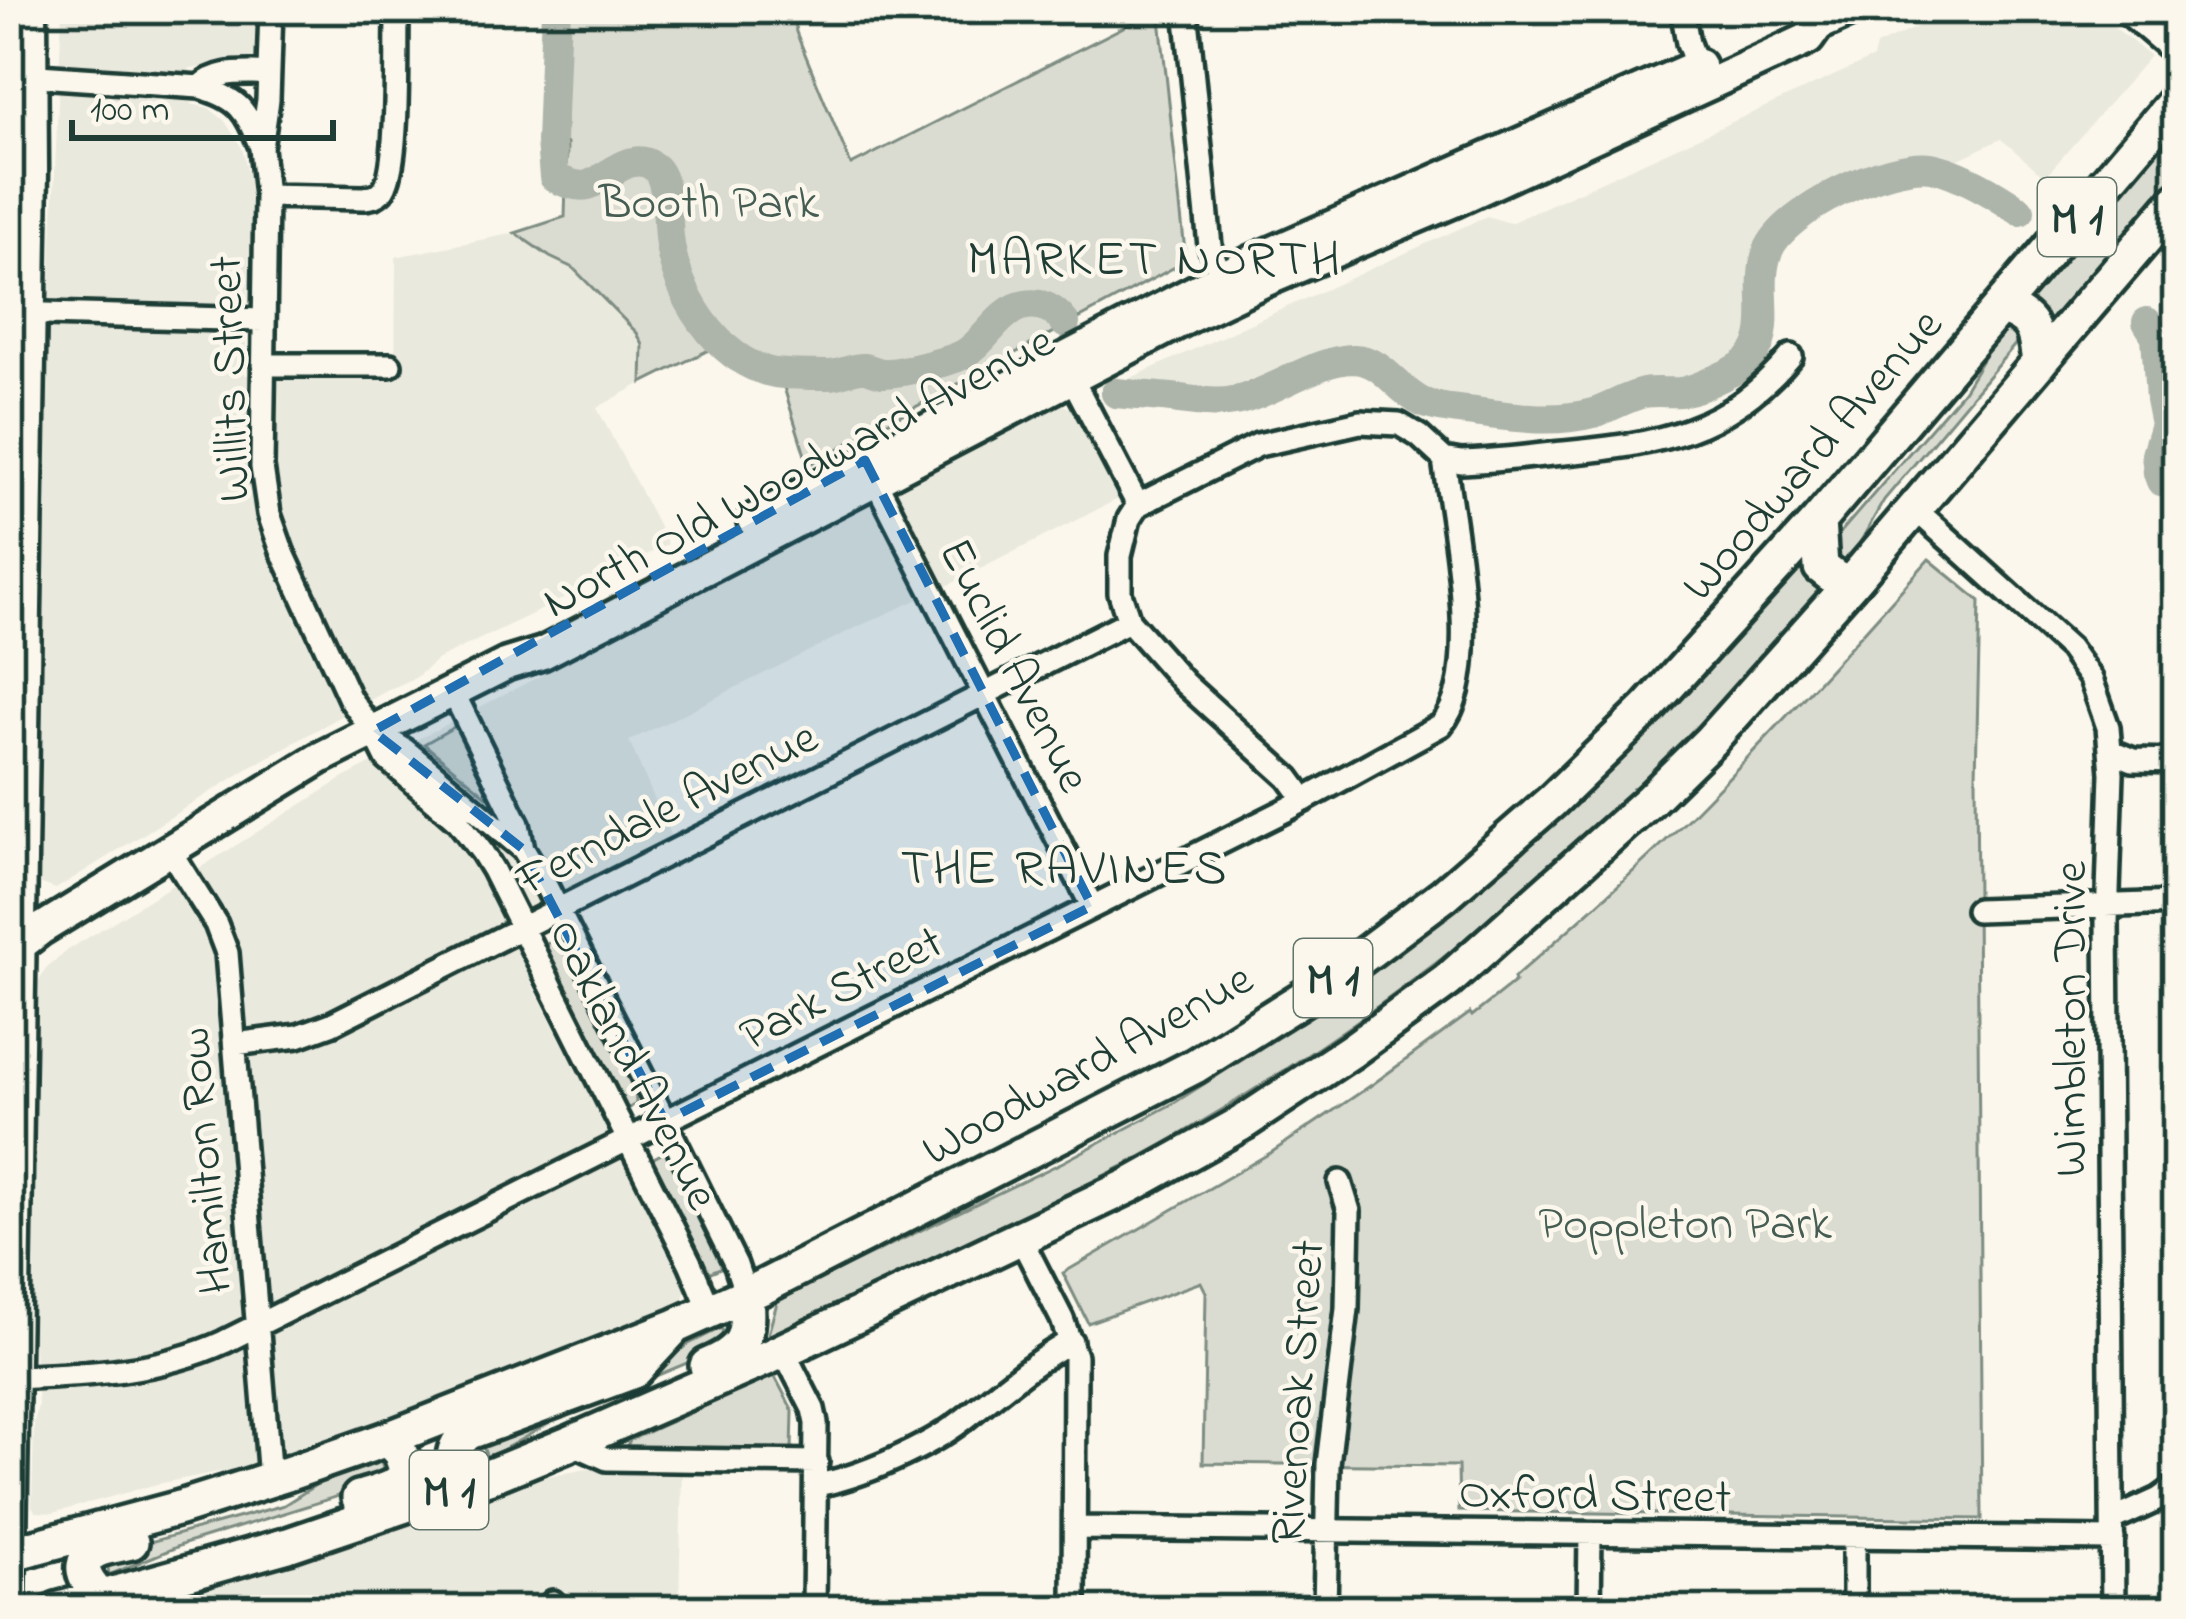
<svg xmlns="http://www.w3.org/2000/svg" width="2186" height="1619" font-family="'Indie Flower',sans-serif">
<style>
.built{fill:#eae9de}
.green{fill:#dbdcd1;stroke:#7d8c82;stroke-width:3}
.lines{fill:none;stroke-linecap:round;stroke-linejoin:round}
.river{stroke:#adb4aa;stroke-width:30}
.street-casing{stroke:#1f3d34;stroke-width:30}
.secondary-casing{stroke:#1f3d34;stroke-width:39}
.primary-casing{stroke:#1f3d34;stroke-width:42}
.street{stroke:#fbf7ec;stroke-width:21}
.secondary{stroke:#fbf7ec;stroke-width:30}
.primary{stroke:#fbf7ec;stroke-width:33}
.marked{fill:#1f6fb2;fill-opacity:0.2;stroke:#1f6fb2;stroke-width:9;stroke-dasharray:24 15;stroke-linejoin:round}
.labels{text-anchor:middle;stroke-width:9;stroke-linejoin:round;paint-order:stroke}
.shield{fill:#fbf7ec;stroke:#61756b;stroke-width:3}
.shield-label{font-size:45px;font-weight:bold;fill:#1f3d34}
.park-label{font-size:48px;fill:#455d53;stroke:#fbf7ec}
.street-label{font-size:48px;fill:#1f3d34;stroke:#fbf7ec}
.neighbourhood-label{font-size:51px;letter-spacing:3px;fill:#1f3d34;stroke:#fbf7ec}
</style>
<rect width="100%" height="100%" fill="#fbf7ec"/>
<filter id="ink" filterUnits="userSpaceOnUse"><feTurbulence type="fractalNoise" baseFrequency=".00833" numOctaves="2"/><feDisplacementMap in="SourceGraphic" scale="24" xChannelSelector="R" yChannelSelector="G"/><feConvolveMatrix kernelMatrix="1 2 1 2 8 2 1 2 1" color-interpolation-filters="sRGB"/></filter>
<g filter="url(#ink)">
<path class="built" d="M62,9H261L260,48L255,64L245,67L190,68L191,104L209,108L225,121L242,148L249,178L251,207L245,375L342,378L362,375H395L396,257L515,233L550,257L573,268L638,333L643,345L642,383L597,408L668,544L545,608L438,659L415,678L390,689L252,766L56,889L42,884L38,874L50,286Z
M1955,9H2092L2150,56L2045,177L2001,139L1938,169L1905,167L1882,173L1828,198L1788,222L1769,247L1763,268L1764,319L1761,345L1734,371L1686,391L1641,394L1585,415L1526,418H1508L1424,403L1410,395L1386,372L1361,359H1346L1213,403L1122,382L1487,216L1510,223L1873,58L1876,46Z
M1062,405L1073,409L1105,465L1118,499L943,588L855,628L629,741L672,839L577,889L502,918L534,988L683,1278L685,1290L682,1303L675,1308L495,1384L315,1446L228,1470L157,1484L53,1513L36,1512L32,1506L34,1423L38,1405L33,1338L38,984L45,969L68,950L347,776Z
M593,1468L682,1470L679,1610H563V1599L428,1595L426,1610H123L420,1523L548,1476Z"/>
<path class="green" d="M566,9H793L796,32L851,165L1159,9L1186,261L808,465L782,381L765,378L719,345L642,383L643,345L637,333L573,268L550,257L515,233L565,217L567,144L542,122Z
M2177,126V172L2047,324L2037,306L2026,301Z
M2011,323L2021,329L2018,341L1884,500L1854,553L1842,561L1834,557V540L1963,391L1997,335Z
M1929,559L1980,601L1976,777L1982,1519L1459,1511L1458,1466L1203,1463L1206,1292L1201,1282L1088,1323L1063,1273L1272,1152L1373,1084L1470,1013L1472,1016L1515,982L1514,978C1574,925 1634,873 1691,816C1773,733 1851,647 1929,559Z
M1801,563L1825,584C1651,805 1419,996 1176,1137C1121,1169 1062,1196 1005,1223C926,1261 847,1300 767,1338L778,1299L1063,1162L1174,1103L1332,1003L1510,864L1606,776L1705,675Z
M461,723L498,805L424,744Z
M560,938L635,1087L636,1104L625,1110L543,945Z
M667,1151L725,1266L706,1274L650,1160Z
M721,1328L728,1346L567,1413L487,1459L481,1439L658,1367L687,1345Z
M774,1375L793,1411L792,1450L625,1449L630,1440Z
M381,1462L387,1481L184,1544L109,1575L106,1554L284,1505L317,1484Z"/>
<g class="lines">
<path class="river" d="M556,9L551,142L554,177C564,182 576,188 588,185C607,179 632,149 654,167C669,179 667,219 669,237C674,290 717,363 775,373C791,375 812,375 829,375C841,375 852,367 865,368C871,369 876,372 882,373C897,374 948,362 962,355C985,344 1000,308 1026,305C1042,302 1055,310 1065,323
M2147,322L2156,336L2160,399L2165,424L2156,454L2158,473L2161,481L2177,486
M1116,393C1135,395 1153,396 1171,398C1192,400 1213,405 1234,401C1272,394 1316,359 1354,359C1384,360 1396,390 1422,402C1435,408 1452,409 1466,411C1508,416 1551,424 1593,413C1610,408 1626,397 1644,393C1656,391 1668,393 1680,392C1696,390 1716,379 1731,372C1785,346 1751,295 1768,251C1784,210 1889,161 1931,167C1959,172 1997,195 2020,211"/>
<g class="street-casing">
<path id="street" d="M271,9L268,100L261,148L266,196L262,467L269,514L282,551L350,699L373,731L387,759L458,821L482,852L493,870L690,1263L710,1310
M1186,9L1210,246L1224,286
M1682,9L1688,43L1701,78
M9,74L200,87C241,99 245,110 261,147
M200,87C219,69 243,74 268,73
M266,196L364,198C372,197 376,197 382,191C400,173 396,52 397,20
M9,313L263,320
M263,365H390
M1066,367L1138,505
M869,468L1092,906
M1914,508L2069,648L2091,679L2108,727L2112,773L2107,922L2113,1610
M453,692L518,824L523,849
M374,731L405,750L523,849L547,888L665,1121L736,1265L746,1295
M2111,751L2133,760L2177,761
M1305,800L1289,778L1184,683L1129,621L1120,593V556L1129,519L1138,505L1258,445L1360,422L1399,424L1419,436L1444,459L1461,462C1495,461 1530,456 1564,453C1658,444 1727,433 1791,356
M170,851L216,924L227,953L270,1479
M1977,910L2177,903
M235,1044L298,1036L331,1024L1129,621
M1020,1237L1062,1319L1075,1356L1074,1610
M783,1350L813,1409L816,1423L814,1610
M9,1378C82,1375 157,1373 224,1342L1288,809L1441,725C1485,675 1452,524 1444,459
M571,1443L607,1459L817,1462
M816,1485C860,1478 928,1447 963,1420C999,1392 1031,1363 1071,1341
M2113,1520L2159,1499L2177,1486
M1075,1528L2113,1539
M553,1610V1602
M1325,1610L1328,1464L1347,1309L1349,1211L1340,1182
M1589,1610L1590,1534
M1854,1610V1537"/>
</g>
<g class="secondary-casing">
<path id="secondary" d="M2130,9L2177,49
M753,520L1253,261L1699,65
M9,954L41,929L320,758L507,664L543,653L1191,316L1262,282L1454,201L1808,39L1818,25L1854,9
M9,1610L32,170L31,9"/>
</g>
<g class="primary-casing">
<path id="primary" d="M2000,307C2034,318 2035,329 2039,363
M1818,521L1821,567L1835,578L1850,584
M707,1366C746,1350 749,1335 746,1295
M488,1477C481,1476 474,1476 467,1473C446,1465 454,1443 469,1432L634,1371L671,1331
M359,1498C377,1492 397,1490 407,1472L400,1452L387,1439
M9,1554L180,1508L287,1474L387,1439L676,1326L763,1287L1195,1066L1327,983L1444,895L1552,801L1648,708L1818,521L2177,99
M103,1597C91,1589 74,1568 91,1554C99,1547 119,1545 131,1542
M57,1610L288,1545L488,1477L571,1443L769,1357L1131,1185L1244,1122L1351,1051L1447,981L1650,800L1710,741L1850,584L2177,201"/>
</g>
<use href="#street" class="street"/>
<use href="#secondary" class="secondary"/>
<use href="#primary" class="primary"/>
</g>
</g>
<path class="marked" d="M865,460L1092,906L665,1121L523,849L373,731Z"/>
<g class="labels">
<g class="shield">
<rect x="2038" y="178" width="78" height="78" rx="9"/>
<rect x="1294" y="939" width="78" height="78" rx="9"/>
<rect x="410" y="1451" width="78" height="78" rx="9"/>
</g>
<g class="shield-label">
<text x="2077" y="233">M 1</text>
<text x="1333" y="994">M 1</text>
<text x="449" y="1506">M 1</text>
</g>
<g class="park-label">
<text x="709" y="217">Booth Park</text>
<text x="1685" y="1238">Poppleton Park</text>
</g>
<g class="street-label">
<text transform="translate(227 379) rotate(-92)" y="17">Willits Street</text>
<text transform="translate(1810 453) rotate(-49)" y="17">Woodward Avenue</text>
<text transform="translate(797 469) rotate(-28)" y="17">North Old Woodward Avenue</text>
<text transform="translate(1017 664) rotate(63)" y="17">Euclid Avenue</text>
<text transform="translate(666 806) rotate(-27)" y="17">Ferndale Avenue</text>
<text transform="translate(840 986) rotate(-27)" y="17">Park Street</text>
<text transform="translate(2068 1019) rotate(-90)" y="17">Wimbleton Drive</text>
<text transform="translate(1086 1062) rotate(-29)" y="17">Woodward Avenue</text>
<text transform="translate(636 1063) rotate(63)" y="17">Oakland Avenue</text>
<text transform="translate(202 1161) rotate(-95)" y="17">Hamilton Row</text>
<text transform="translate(1295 1392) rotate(-86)" y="17">Rivenoak Street</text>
<text transform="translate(1595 1492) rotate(1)" y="17">Oxford Street</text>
</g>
<g class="neighbourhood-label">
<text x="1155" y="274">MARKET NORTH</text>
<text x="1065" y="883">THE RAVINES</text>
</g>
</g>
<rect width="2186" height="1619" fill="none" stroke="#fbf7ec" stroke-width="48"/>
<rect x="24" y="24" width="2138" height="1571" fill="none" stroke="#1f3d34" stroke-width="4.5" filter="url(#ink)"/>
<path d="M72 120v18h261v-18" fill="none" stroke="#1f3d34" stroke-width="6"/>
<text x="90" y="120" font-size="36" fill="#1f3d34" stroke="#fbf7ec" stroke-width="9" paint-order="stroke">100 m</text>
</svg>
